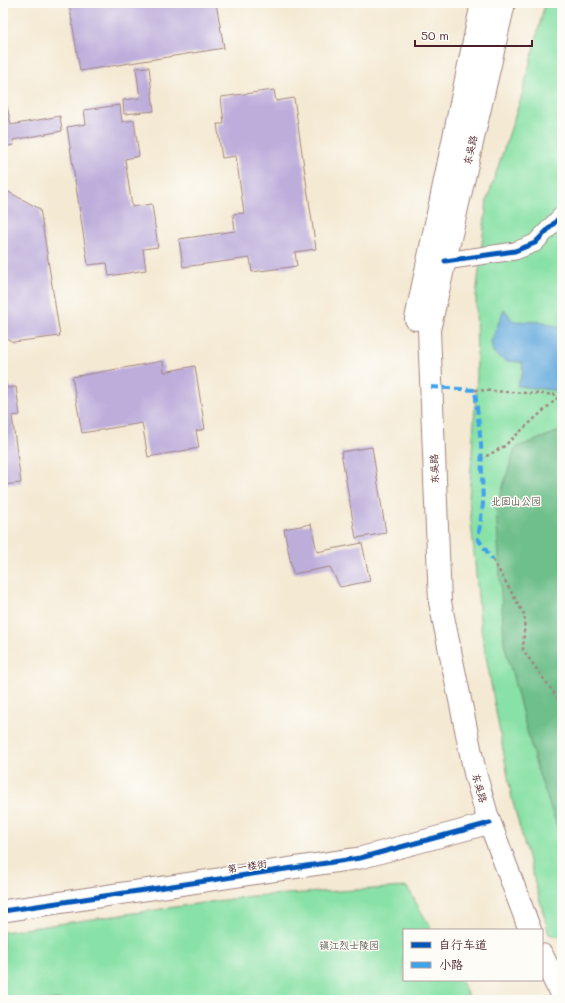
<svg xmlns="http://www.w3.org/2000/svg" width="565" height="1003" font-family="Mali,'LXGW WenKai TC',sans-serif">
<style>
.green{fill:#88e1a6;stroke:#698068}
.forest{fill:#6ebf8b;stroke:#5c6f5b}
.water{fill:#6baddf;stroke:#5a6685}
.building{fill:#bdaddb}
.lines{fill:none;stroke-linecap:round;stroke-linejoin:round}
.minor-casing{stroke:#9f847f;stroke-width:19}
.tertiary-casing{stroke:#9f847f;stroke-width:23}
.primary-casing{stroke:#9f847f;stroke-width:24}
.path{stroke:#9f847f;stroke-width:2.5;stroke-dasharray:3 3;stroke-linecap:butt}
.minor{stroke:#fff;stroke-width:17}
.tertiary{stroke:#fff;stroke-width:21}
.primary{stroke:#fff;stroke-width:22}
.quiet{stroke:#40a2eb;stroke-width:4;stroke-dasharray:8 4;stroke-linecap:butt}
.cycleway-casing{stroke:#fdfcf7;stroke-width:8}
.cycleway{stroke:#0057b8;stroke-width:5}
.labels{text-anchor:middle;stroke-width:3;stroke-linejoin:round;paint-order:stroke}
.street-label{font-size:10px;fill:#4a1f2b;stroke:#fdfcf7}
.park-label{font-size:10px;fill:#5d5950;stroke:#fdfcf7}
</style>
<rect width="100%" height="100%" fill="#fdfcf7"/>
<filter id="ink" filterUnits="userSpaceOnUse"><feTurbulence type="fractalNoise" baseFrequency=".025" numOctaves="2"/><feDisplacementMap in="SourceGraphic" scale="8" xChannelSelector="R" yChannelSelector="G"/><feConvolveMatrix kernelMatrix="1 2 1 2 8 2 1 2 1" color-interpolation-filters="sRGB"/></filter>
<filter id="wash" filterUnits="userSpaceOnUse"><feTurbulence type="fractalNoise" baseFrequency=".012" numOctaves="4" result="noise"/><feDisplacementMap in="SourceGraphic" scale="16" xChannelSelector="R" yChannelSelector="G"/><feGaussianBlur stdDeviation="0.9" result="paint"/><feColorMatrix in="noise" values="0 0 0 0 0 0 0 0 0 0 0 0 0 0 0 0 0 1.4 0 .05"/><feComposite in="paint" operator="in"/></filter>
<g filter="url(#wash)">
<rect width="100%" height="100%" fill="#f4e9d3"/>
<path class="green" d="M545,3H562V938L549,934L512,799L481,629L469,499L477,375L476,297L487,200L522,95Z
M407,887L432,930H404V980H460L471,1000H3V932L251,896Z"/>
<path class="forest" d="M562,430V840L537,769L504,643L496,509L515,448Z"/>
<path class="water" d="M504,309L513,321L543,322L562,328V391L517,386L523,372L522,362L505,361L493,352L491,342Z"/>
<g id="blocks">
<path class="building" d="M69,3H216L224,48L80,71Z
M149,67L154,111L124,114L123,100L140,98L136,68Z
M3,88L11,125L60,116L62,131L13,140L14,145L3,147Z
M274,90L276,101L294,98L316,249L295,252L297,266L252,272L250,258L183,267L179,239L235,231L233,214L244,213L236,156L222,158L217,124H224L221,97Z
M120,105L122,122L134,120L139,156L125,159L132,207L152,204L158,247L143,249L146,270L109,276L107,263L88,265L67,127L86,124L84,110Z
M3,189L40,209L60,336L13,342L3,336Z
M163,361L164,372L195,366L205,429L196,431L199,448L148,457L142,423L82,433L72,377Z
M3,366L7,388L16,387L20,415L12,416L21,483L3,485Z
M372,447L386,533L356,538L341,452Z
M311,524L317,552L362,543L370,581L340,587L330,567L293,574L284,529Z"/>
</g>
</g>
<g filter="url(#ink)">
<use href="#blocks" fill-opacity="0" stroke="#9f847f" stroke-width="1"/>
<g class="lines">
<g class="minor-casing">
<path id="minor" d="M445,261L515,251L535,243L562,215"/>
</g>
<g class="tertiary-casing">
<path id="tertiary" d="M3,911L360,858L490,823"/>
</g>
<g class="primary-casing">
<path id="primary" d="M504,3L429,330L440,602L475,773L487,815L530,930
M416,319L482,3
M542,955L562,996"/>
</g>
<path class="path" d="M475,390L562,395
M481,459L503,447L561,395
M493,560L525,616L523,650L559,700H562"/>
<use href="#minor" class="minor"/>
<use href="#tertiary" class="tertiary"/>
<use href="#primary" class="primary"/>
<path class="quiet" d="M431,387L475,390L481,444L483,504L478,539L493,560"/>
<g class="cycleway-casing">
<path id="cycleway" d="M445,261L515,251L535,243L562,215
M3,911L360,858L490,823"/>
</g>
<use href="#cycleway" class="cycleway"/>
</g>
</g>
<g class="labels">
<g class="street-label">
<text transform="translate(470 150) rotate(-77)" y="4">东吴路</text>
<text transform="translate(434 469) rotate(-92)" y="4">东吴路</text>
<text transform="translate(480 788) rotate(75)" y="4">东吴路</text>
<text transform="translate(247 866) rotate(-9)" y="4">第一楼街</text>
</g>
<g class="park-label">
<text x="516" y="505">北固山公园</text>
<text x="349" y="949">镇江烈士陵园</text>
</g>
</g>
<rect width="565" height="1003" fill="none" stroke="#fdfcf7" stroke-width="16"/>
<rect x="403" y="929" width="140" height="52" fill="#fdfcf7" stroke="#b5a4a5"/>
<rect x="411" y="942" width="20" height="6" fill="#0057b8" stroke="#b5a4a5"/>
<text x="439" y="949" font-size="12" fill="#4a1f2b">自行车道</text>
<rect x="411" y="962" width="20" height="6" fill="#40a2eb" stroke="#b5a4a5"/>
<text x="439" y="969" font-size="12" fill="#4a1f2b">小路</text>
<path d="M415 40v6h117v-6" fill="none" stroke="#4a1f2b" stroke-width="2"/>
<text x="421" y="40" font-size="12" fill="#4a1f2b" stroke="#fdfcf7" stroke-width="3" paint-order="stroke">50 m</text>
</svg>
